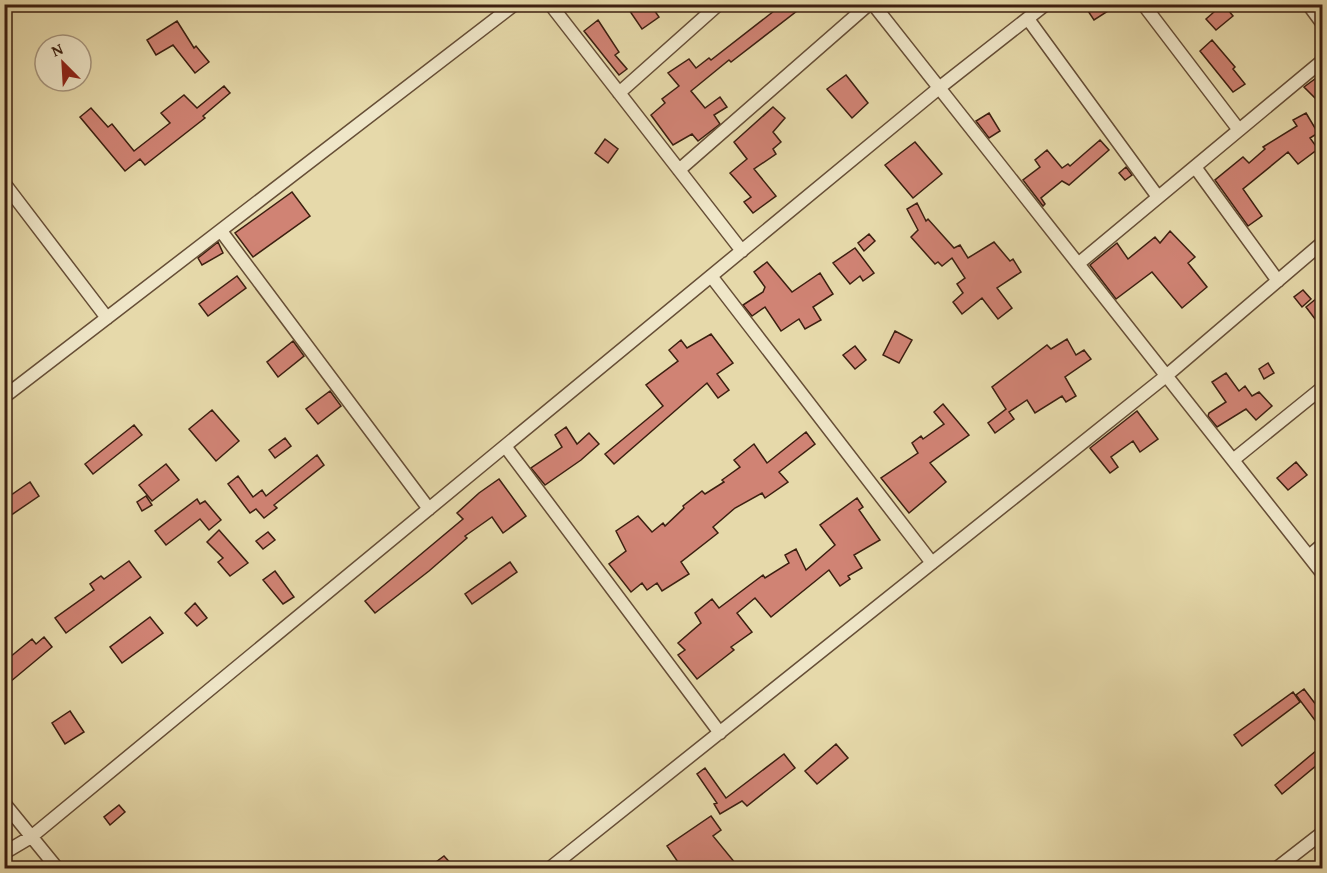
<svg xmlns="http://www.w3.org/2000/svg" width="1327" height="873" font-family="'Gentium Book Plus',serif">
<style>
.building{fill:#d08374;stroke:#3c1f10;stroke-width:1.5}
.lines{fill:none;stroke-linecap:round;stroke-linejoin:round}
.minor-casing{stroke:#664e36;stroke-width:15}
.minor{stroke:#efe6c8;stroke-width:12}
</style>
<rect width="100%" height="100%" fill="#e6d9aa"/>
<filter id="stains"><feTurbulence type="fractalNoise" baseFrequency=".00333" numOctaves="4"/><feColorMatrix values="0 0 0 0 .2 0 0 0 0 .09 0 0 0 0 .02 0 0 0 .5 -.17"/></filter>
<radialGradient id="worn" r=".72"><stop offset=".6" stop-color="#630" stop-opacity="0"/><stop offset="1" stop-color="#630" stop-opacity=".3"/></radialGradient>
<path class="building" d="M625,4H650L659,17L642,29Z
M783,4H806L731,62L729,60L691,91L705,108L720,97L727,107L714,115L720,124L698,141L692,134L673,145L651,115L665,103L662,99L679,86L668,73L689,59L696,68L709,58L711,60Z
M1092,4H1119L1094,20L1086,8Z
M1223,4L1233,16L1216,30L1206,19Z
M598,20L619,52L615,55L627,69L619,75L584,31Z
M177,21L194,48L196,46L209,62L195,73L173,45L156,55L147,40Z
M1212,40L1235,67L1233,69L1245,84L1233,92L1200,51Z
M1323,73V106L1304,87Z
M846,75L868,103L852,118L827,89Z
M224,86L230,93L203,116L205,118L145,165L140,159L125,171L80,117L91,108L108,127L112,124L134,151L170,123L161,113L184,95L197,108Z
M773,107L785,118L773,132L781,142L773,149L776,154L754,169L776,196L753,213L744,202L751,197L730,173L747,159L734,142Z
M989,113L1000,131L989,138L976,121Z
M1306,113L1318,133L1310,138L1318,149L1298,164L1288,152L1243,189L1262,216L1248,226L1215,180L1243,157L1249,163L1265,149L1263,147L1297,126L1293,120Z
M605,139L618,149L608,163L595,153Z
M1100,140L1109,150L1069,185L1062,181L1041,198L1045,204L1043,206L1023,180L1040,167L1035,160L1047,150L1062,168L1068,164L1070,166Z
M915,142L942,174L913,198L885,165Z
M1126,167L1132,175L1125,180L1119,173Z
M292,192L310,216L253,257L235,233Z
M917,203L926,221L928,219L954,248L960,245L968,258L994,242L1010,261L1013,259L1021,272L997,288L1012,308L998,319L982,298L962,314L953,302L963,293L957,284L965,278L952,258L942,266L938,262L935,264L911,237L918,230L907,209Z
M1170,231L1195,257L1188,263L1207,287L1182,308L1152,272L1116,299L1090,265L1117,243L1128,259L1155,237L1160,243Z
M869,234L875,241L864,251L858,243Z
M218,242L223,253L202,265L198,258Z
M855,248L874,273L863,281L860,276L850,284L833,263Z
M767,262L792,292L820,273L833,294L813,307L821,320L805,329L799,319L781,331L765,307L752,316L743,305L763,292L765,287L754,272Z
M237,276L246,288L208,316L199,304Z
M1303,290L1311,299L1302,307L1294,297Z
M1323,293V313L1315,319L1306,307Z
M895,331L912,340L899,363L883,355Z
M711,334L733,363L717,374L729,390L718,398L707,383L614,464L605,454L663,406L646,385L678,361L669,350L681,340L687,348Z
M1067,339L1076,355L1084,350L1091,359L1065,377L1076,396L1066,402L1062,396L1035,413L1027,400L1009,412L1014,419L995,433L988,423L1006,409L992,387L1047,345L1051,349Z
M293,341L304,356L278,377L267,362Z
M855,346L866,360L855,369L843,355Z
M1268,363L1274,373L1264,379L1259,369Z
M1226,373L1239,391L1245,386L1252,396L1259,392L1272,406L1256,420L1246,409L1217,427L1208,416L1209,413L1226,402L1212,382Z
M330,391L341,406L318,424L306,409Z
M943,404L969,435L930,463L946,482L909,513L881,478L918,453L912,443L921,436L923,439L944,424L934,412Z
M212,410L239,441L216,461L189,429Z
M1137,411L1158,439L1140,452L1133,441L1111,457L1118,467L1110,473L1090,448Z
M134,425L142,435L93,474L85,464Z
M566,427L577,444L589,433L599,444L581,460L545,485L531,468L562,447L555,435Z
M806,432L815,444L779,472L788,482L765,498L762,493L735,508L713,527L718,533L681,562L689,574L662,591L657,583L647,590L642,583L631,592L609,564L626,551L616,531L638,516L652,532L663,523L665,526L684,508L683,506L702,491L705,494L724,482L722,480L740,467L734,460L754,444L767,463Z
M285,438L291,446L275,458L269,450Z
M317,455L324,465L274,505L277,508L264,518L256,509L250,513L228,484L238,476L253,497L262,490L266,496Z
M1296,462L1307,475L1288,490L1277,478Z
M166,464L179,480L152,501L139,485Z
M499,479L526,516L503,533L492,517L465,536L467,538L429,571L375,613L365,601L463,519L457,513L479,493Z
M30,482L39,496L4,520V500Z
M146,496L152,505L142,511L137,502Z
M857,498L863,507L859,510L880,540L854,555L862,568L848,576L850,579L840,586L829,570L771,617L755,598L737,613L752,632L731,647L734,650L697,679L678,655L685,650L678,643L701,623L695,613L712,599L719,608L763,575L765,578L789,563L785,555L796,549L806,570L835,545L820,525Z
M197,499L200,504L205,501L221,520L209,530L200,519L166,545L155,531Z
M219,530L248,563L230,576L218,562L223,558L207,542Z
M268,532L275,540L263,549L256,541Z
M129,561L141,577L66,633L55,618L94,590L90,584L101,576L104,579Z
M510,562L517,572L472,604L465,594Z
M275,571L294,597L283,604L263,580Z
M195,603L207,618L197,626L185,613Z
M150,617L163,633L122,663L110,647Z
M44,637L52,647L4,687V662L32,639L36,644Z
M1304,689L1323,714V731L1296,695Z
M1293,692L1300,702L1242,746L1234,735Z
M70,711L84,732L65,744L52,723Z
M836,744L848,758L817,784L805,771Z
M1323,745V760L1282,794L1275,785Z
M784,754L795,768L747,806L742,801L720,814L714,804L717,803L697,774L705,768L726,798Z
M119,805L125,812L110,825L104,817Z
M711,816L721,830L713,836L736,864L730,868H682L667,846Z
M444,856L455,868H428Z"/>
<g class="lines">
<g class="minor-casing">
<path id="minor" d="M550,4L742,251
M873,4L1322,573
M1143,4L1239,130
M1308,4L1322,23
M1028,19L1158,197
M619,93L719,4
M1195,167L1278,281
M679,170L869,4
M4,183L107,318
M221,231L429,509
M1078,264L1322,61
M711,276L932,563
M4,397L515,4
M505,446L720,733
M1233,460L1322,388
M1309,556L1322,545
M4,803L57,868
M4,853L31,837L939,88L1046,4
M550,868L1166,376L1322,243
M1277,868L1322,833"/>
</g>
<use href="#minor" class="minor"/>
</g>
<rect width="1327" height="873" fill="none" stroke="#e6d9aa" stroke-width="24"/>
<rect x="6" y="6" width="1315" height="861" fill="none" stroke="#3c1f10" stroke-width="3"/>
<rect x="12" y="12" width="1303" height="849" fill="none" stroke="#3c1f10" stroke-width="1.5"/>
<g transform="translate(63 63) rotate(336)"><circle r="28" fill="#efe6c8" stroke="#a7967e" stroke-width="1.5"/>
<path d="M0-4.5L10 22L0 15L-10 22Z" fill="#8f2418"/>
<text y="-9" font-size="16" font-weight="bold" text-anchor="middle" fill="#3c1f10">N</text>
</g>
<rect width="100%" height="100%" filter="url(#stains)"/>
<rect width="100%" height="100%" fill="url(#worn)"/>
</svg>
